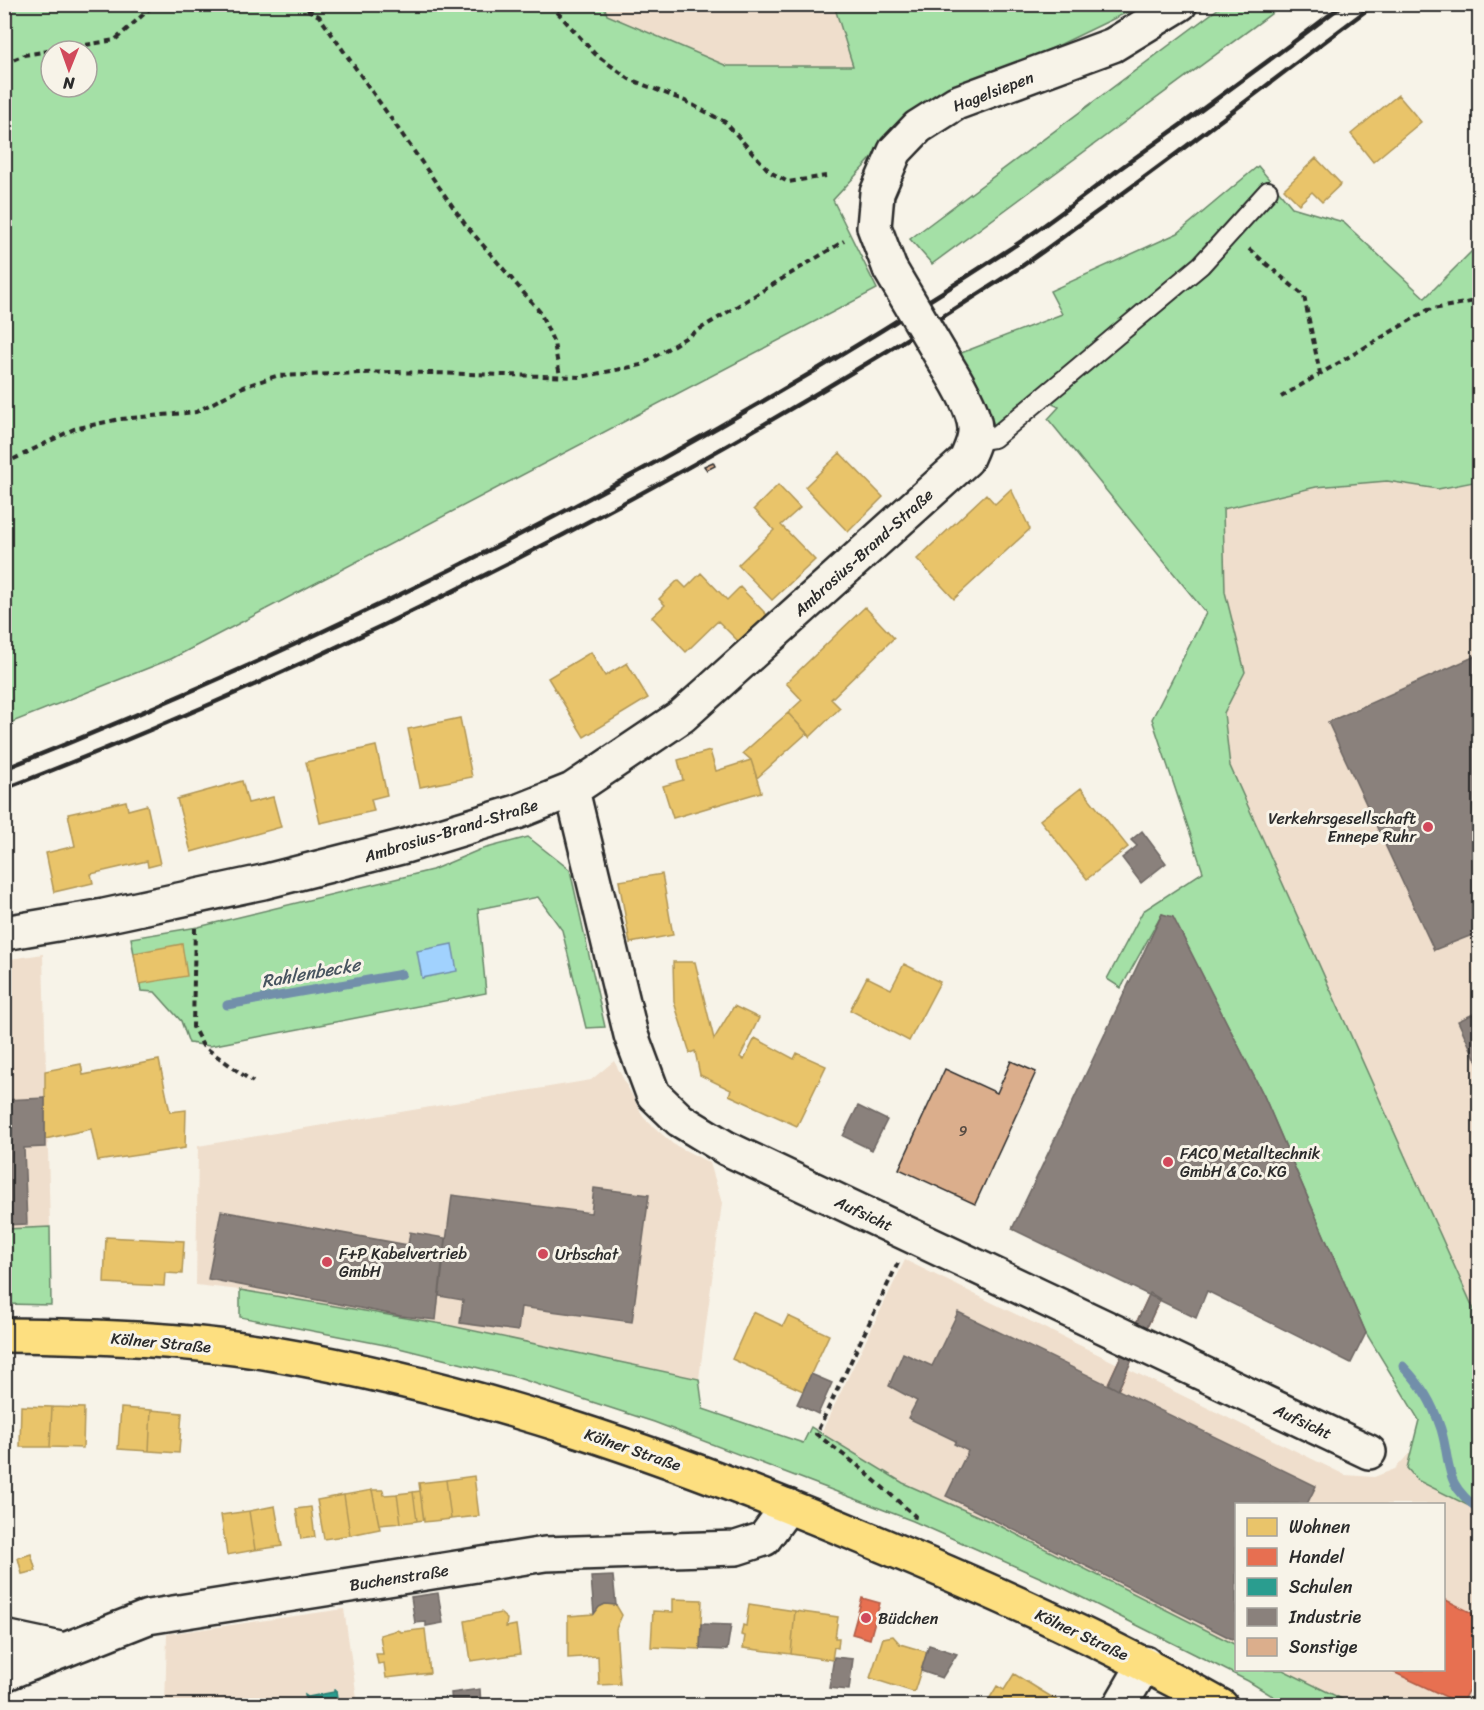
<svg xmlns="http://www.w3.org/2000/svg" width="1484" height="1710" font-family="Sriracha,sans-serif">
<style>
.built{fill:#efdecc}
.green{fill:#a4e0a6;stroke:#688668;stroke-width:1.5;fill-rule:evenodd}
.water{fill:#a1d2fe;stroke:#728faa;stroke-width:1.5}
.homes{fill:#e9c46a;stroke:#b09657;stroke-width:1.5}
.shops{fill:#e76f51;stroke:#af5b46;stroke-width:1.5}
.schools{fill:#2a9d8f;stroke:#2a7b71;stroke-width:1.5}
.industry{fill:#8a817c;stroke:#6e6764;stroke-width:1.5}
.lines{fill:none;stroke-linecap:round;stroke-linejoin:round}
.stream{stroke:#728faa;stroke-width:9}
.building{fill:#dbae8c;stroke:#2b2b2b;stroke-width:1.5}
.lane-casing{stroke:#2b2b2b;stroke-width:22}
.street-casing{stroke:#2b2b2b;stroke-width:38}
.primary-casing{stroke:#2b2b2b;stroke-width:38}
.path{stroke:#2b2b2b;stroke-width:4;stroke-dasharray:6 4.5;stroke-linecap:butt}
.lane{stroke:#f7f3e8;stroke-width:18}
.street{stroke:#f7f3e8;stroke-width:33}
.primary{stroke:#fddf80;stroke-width:33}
.rail{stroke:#2b2b2b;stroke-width:4.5}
.street-bridge-casing{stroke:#2b2b2b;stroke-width:38;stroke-linecap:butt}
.street-bridge{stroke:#f7f3e8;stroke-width:33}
.poi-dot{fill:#d1495b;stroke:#f7f3e8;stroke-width:2}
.labels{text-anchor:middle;stroke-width:6;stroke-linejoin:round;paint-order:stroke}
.number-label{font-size:14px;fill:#574c43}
.street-label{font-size:16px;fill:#2b2b2b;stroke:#f7f3e8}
.poi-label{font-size:16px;fill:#2b2b2b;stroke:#f7f3e8;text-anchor:start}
.water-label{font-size:18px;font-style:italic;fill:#485560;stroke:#f7f3e8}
</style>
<rect width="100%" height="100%" fill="#f7f3e8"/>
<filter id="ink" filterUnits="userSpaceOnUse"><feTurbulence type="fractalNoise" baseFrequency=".0167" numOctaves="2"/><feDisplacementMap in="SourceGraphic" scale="12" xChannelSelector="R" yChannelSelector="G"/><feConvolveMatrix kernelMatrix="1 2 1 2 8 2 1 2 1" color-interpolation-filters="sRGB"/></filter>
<g filter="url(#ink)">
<path class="built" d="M604,5H834L853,66H727L607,15Z
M1387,481L1438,489L1479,482V1321L1230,766L1224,713L1245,672L1225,592L1223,508L1316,487Z
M43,954L50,1227L5,1229L4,960Z
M614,1061L644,1118L673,1144L710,1163L722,1203L699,1379L442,1324L240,1290L196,1285L198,1146L591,1080Z
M905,1260L1345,1475L1374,1477L1395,1469L1414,1448L1407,1468L1417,1480L1479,1511V1705H1354L1283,1670H1444V1504H1236V1645L998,1525L903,1483L821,1433Z
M344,1609L358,1705L165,1706L167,1634Z"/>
<path class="green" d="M4,5H604L607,15L727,66H853L834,5H1142L1055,47L937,97L881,148L833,200L877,289L171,659L5,725ZM51,51H87V87H51Z
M1223,5H1283L932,264L910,239Z
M1258,166L1292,207L1343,222L1425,298L1479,244V481L1438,489L1387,481L1316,487L1223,509L1225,592L1245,672L1224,713L1230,766L1479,1321V1511L1417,1480L1407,1468L1419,1420L1366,1333L1264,1096L1173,918L1162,914L1121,988L1107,979L1143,911L1203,872L1152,719L1206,613L1048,419L1059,407L1033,395L995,426L956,355L1062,314L1050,291L1178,233Z
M528,837L570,870L605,1027L586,1028L562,930L538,897L478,909L486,993L210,1046L189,1043L181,1021L155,992L141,991L131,938L198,927L432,870L479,850Z
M50,1227L51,1305L5,1304V1229Z
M240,1290L442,1324L699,1379L703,1409L803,1443L811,1427L903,1483L998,1525L1236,1645V1670H1283L1354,1705H1287L1248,1681L1055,1584L913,1521L654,1422L515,1377L395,1347L240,1317Z"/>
<path class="water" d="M452,944L457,971L422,978L417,951Z"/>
<path class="homes" d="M1398,95L1421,122L1373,162L1351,134Z
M1316,158L1341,184L1322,202L1312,192L1299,204L1284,189Z
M840,453L883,497L848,532L805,487Z
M778,485L800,508L781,525L815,560L772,600L738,565L774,530L754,509Z
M1011,489L1030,529L954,599L917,559L986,494L995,504Z
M701,573L727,600L740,587L767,615L739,642L718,621L686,652L652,617L665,605L659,599L678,580L686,588Z
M865,607L894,638L831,699L840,708L810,737L788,713L802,700L786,683Z
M591,652L605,676L627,663L648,698L584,737L548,678Z
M788,713L807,733L757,778L751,760L743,753Z
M460,718L472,777L420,787L408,729Z
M376,746L387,795L371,799L374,811L320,823L306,762Z
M710,751L716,771L751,760L761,792L673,818L663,786L683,780L678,760Z
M242,781L248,803L273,797L281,827L191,852L177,799Z
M1081,788L1128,847L1087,879L1040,820Z
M126,801L128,810L147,805L160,864L148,867L147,861L91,874L93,883L54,892L46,853L75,846L68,814Z
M662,874L673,935L630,943L619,881Z
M182,944L187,976L139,984L134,953Z
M673,962H695L714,1039L734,1006L759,1018L740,1057L744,1060L755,1038L794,1059L797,1053L826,1066L797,1126L729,1095L731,1090L700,1075L695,1051L690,1053L674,1002Z
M904,964L940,982L909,1041L850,1010L867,977L891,989Z
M159,1060L170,1112L186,1110L185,1148L98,1161L91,1129L45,1139V1071L81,1064L83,1075Z
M106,1237L184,1241L182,1274L165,1273L164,1286L104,1283Z
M753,1312L783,1326L788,1316L829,1335L803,1391L732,1359Z
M21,1406L52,1407L50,1447H20Z
M52,1407L84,1408L83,1448L50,1447Z
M121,1408L151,1410L149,1451L118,1449Z
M151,1410L182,1413L179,1453L149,1451Z
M474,1476L479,1516L451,1519L446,1480Z
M446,1480L451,1519L424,1522L419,1483Z
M372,1490L380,1529L350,1535L344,1495Z
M372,1490H383L384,1495L397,1494L401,1523L379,1525Z
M420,1491L424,1520L417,1521L413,1492Z
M413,1492L417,1521L401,1523L397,1494Z
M344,1495L350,1535L324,1539L317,1500Z
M275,1506L282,1546L255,1550L249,1511Z
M311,1507L315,1537L301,1539L296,1509Z
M249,1511L255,1550L227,1555L221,1515Z
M31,1554L36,1571L22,1574L18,1558Z
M673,1599L702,1600L700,1649L651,1647L653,1611L673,1612Z
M605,1604L616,1605L622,1615L616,1629L620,1684L599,1685L598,1656L568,1658V1616L594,1614L599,1607Z
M749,1604L795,1611L791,1654L743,1648L745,1636L741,1635L743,1625L746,1626Z
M795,1611L838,1617L835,1638H839L838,1648L834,1647L832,1660L791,1654Z
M500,1613L507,1619L506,1627L516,1625L520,1654L471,1661L465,1621Z
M425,1629L430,1673L386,1678L384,1663L378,1664L376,1654H383L380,1635L397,1630L401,1632Z
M893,1636L900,1644L927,1652L914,1692L870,1678L883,1638Z
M1014,1674L1063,1704V1706H985L997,1686L1004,1690Z
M57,1700L59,1706L44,1705Z"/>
<path class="shops" d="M1150,1293L1160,1299L1118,1390L1108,1384Z
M862,1598L880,1603L870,1639L852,1634Z
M1444,1599L1480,1617V1668L1461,1704L1389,1670H1444Z"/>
<path class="schools" d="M334,1690H336L338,1706H307L305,1695L308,1697L334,1692Z"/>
<path class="industry" d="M1480,654V932L1434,950L1328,722Z
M1142,831L1166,863L1141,883L1122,858L1137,846L1131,840Z
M1162,914L1173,917L1264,1096L1366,1333L1351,1363L1207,1291L1196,1318L1012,1229Z
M1480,1011V1069L1458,1021Z
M45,1098V1147L24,1148L27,1224L4,1225V1100Z
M858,1106L887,1120L872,1150L843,1136Z
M594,1188L649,1195L632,1322L521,1307L518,1331L460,1323L463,1300L439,1296L452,1195L591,1213Z
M221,1211L408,1245L410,1232L445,1238L436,1320L401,1316L208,1279Z
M1150,1293L1160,1299L1118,1390L1108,1384Z
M958,1312L1316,1486L1307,1504H1236V1641L946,1496L968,1451L954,1444L956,1441L908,1418L917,1401L889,1386L903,1353L932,1366Z
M811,1374L832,1383L818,1414L797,1404Z
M613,1576L616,1605L605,1604L599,1607L594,1614L591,1577Z
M438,1593L443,1623L426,1626V1622L415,1623L411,1597Z
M701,1624L731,1625L727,1650L700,1649Z
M929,1645L957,1654L942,1678L921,1671Z
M834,1657L853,1659L849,1690L829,1688Z
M480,1689L481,1706H452L451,1693Z"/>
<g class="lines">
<path class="stream" d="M227,1005L402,974
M1403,1366C1422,1386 1432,1402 1441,1429C1452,1466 1442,1483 1480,1510"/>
</g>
<path class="building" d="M713,462L715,466L707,470L704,466Z
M1011,1061L1036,1072L975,1204L899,1169L945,1069L997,1093Z"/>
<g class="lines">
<g class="lane-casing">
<path id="lane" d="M974,441L994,438L1201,265L1268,191"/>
</g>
<g class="street-casing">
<path id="street" d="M890,269L874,227L877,193L895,151L918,127L956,103L1113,45L1180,4
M572,790L631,1035L653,1094L680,1120L726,1148L1369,1452
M4,933L104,916L263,882L405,846L517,812L572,790L682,716L966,460C970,450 976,440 975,428C974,410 956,380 946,364
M4,1637L65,1650
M4,1674L148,1617L545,1554L736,1548L764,1539L788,1506
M1120,1706L1145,1663"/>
</g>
<g class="primary-casing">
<path id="primary" d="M4,1335C95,1336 186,1339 275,1354C479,1389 675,1458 865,1538C986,1588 1106,1641 1221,1706"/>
</g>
<path class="path" d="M298,4L319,16L465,224L540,312L554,343L560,376
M550,4L595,54L629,79L685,101L725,122L770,172L788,182L826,176
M4,64L24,55L115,40L155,4
M1249,249L1304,296L1320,373
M1281,397L1428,310L1480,300
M4,464L74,429L120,419L196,412L243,387L276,376L392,372L581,377L641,365L844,241
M195,928L193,1027L203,1046L253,1082
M898,1263L816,1434L857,1465L915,1516L913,1523"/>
<use href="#lane" class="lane"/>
<use href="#street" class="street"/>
<use href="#primary" class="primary"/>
<path class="rail" d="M4,769C354,630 690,458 1005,252C1044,227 1081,198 1118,170C1194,116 1269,61 1344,4
M4,789C358,652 698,476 1016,270C1045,251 1073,229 1101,209C1193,143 1283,72 1375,4"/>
<g class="street-bridge-casing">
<path id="street-bridge" d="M890,269L946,364"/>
</g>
<use href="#street-bridge" class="street-bridge"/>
</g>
</g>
<g class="poi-dot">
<circle cx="1428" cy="827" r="6"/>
<circle cx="1168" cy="1162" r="6"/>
<circle cx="543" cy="1254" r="6"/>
<circle cx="327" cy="1262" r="6"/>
<circle cx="866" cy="1618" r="6"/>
</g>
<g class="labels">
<g class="number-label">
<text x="963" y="1136">9</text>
</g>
<g class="street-label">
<text transform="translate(993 91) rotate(-21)" y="6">Hagelsiepen</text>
<text transform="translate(863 552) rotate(-42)" y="6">Ambrosius-Brand-Straße</text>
<text transform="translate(451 830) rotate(-17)" y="6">Ambrosius-Brand-Straße</text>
<text transform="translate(864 1213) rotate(25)" y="6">Aufsicht</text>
<text transform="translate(161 1342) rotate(5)" y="6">Kölner Straße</text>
<text transform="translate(1303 1421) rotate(25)" y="6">Aufsicht</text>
<text transform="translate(633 1449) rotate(19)" y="6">Kölner Straße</text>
<text transform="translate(399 1577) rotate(-9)" y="6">Buchenstraße</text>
<text transform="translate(1082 1634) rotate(25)" y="6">Kölner Straße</text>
</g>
<g class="poi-label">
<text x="1416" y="824" text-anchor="end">Verkehrsgesellschaft<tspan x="1416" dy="18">Ennepe Ruhr</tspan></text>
<text x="1180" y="1159">FACO Metalltechnik<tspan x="1180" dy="18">GmbH &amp; Co. KG</tspan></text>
<text x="339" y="1259">F+P Kabelvertrieb<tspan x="339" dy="18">GmbH</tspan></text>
<text x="555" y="1260">Urbschat</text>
<text x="878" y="1624">Büdchen</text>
</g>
<g class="water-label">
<text transform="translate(311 973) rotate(-10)" y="6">Rahlenbecke</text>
</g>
</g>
<rect width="1484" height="1710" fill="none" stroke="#f7f3e8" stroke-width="24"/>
<rect x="12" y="12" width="1460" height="1686" fill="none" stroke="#2b2b2b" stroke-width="2" filter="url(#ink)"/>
<rect x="1235" y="1503" width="210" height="168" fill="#f7f3e8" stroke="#a5a39c" stroke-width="1.5"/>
<rect x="1247" y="1518" width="30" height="18" fill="#e9c46a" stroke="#a5a39c" stroke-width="1.5"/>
<text x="1289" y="1533" font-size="18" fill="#2b2b2b">Wohnen</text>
<rect x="1247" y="1548" width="30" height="18" fill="#e76f51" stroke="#a5a39c" stroke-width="1.5"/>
<text x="1289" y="1563" font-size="18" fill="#2b2b2b">Handel</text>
<rect x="1247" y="1578" width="30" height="18" fill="#2a9d8f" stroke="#a5a39c" stroke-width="1.5"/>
<text x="1289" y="1593" font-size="18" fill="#2b2b2b">Schulen</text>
<rect x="1247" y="1608" width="30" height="18" fill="#8a817c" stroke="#a5a39c" stroke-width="1.5"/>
<text x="1289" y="1623" font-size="18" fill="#2b2b2b">Industrie</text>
<rect x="1247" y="1638" width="30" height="18" fill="#dbae8c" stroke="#a5a39c" stroke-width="1.5"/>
<text x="1289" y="1653" font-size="18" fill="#2b2b2b">Sonstige</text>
<g transform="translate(69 69) rotate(181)"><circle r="28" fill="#f7f3e8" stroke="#a5a39c" stroke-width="1.5"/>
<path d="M0-4.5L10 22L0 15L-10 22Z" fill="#d1495b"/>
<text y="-9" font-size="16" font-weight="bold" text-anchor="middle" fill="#2b2b2b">N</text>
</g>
</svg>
